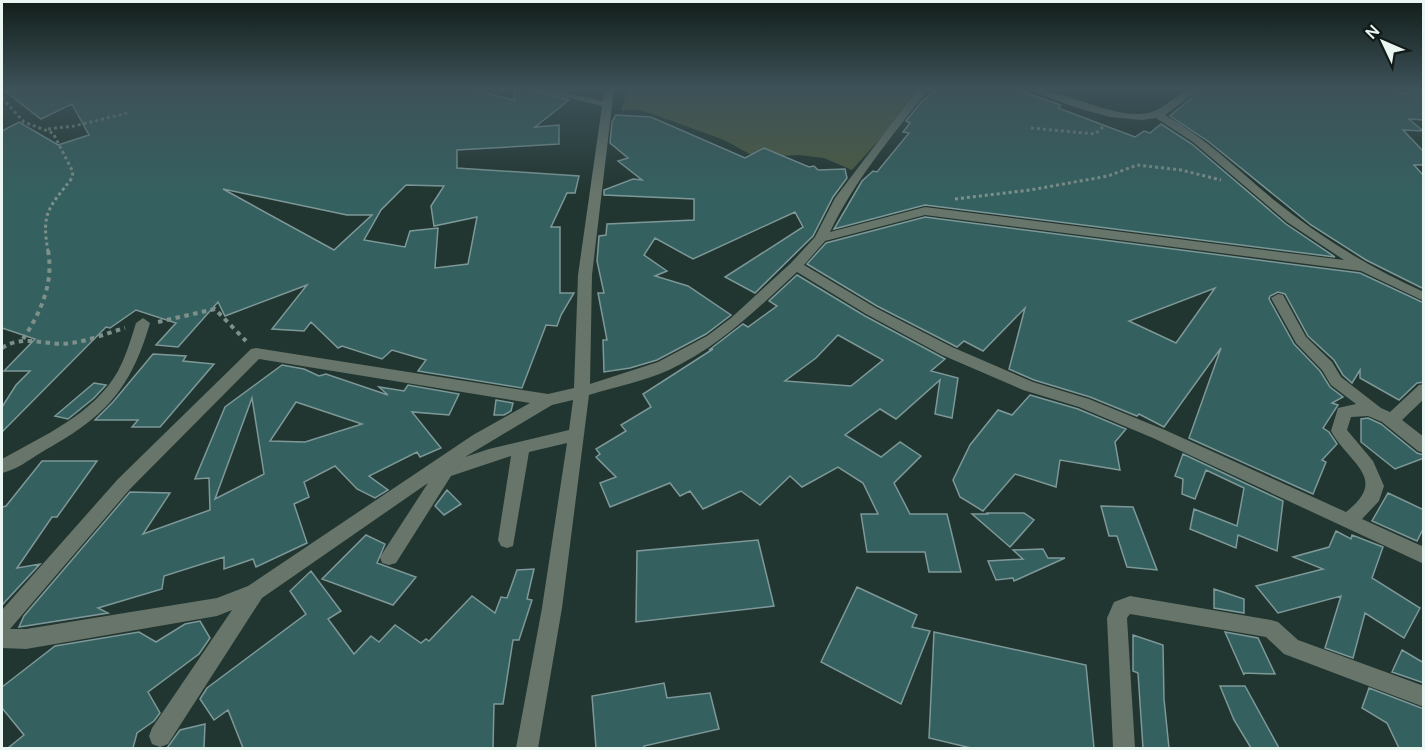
<svg xmlns="http://www.w3.org/2000/svg" width="1425" height="750" font-family="Manrope,sans-serif">
<style>
.green{fill:#4d5c40}
.building{fill:#356060;stroke:#7e9898;stroke-width:1.5;fill-rule:evenodd}
.lines{fill:none;stroke-linecap:round;stroke-linejoin:round}
.path-far1{stroke:#7e908a;stroke-width:3;stroke-dasharray:3 3;stroke-linecap:butt}
.path{stroke:#7e908a;stroke-width:4;stroke-dasharray:4.5 4.5;stroke-linecap:butt}
.minor{fill:#68756b;fill-rule:evenodd}
</style>
<rect width="100%" height="100%" fill="#213630"/>
<path class="green" d="M628,89H916L893,124L852,170L824,158L799,155L755,157L724,140L672,121L641,110H621Z"/>
<path class="building" d="M2,89H469L514,100V89H529L569,100L535,127L559,125V144L457,150V168L579,176L575,193H567L551,227H560V293H574L561,315L557,326L546,325L522,388L418,371L426,360L392,350L382,359L342,346L338,348L311,322L304,331L272,329L307,285L225,316L218,302L178,347L156,345L176,323L136,310L110,328L106,327L2,432V407L16,385L30,371H4L35,339L2,328V131L19,122L58,145L89,135L72,104L41,119ZM406,185L444,186L431,206L434,226L477,217L468,264L435,268L438,228L410,231L405,247L364,240L381,210ZM223,189L347,215H372L334,250Z
M939,89H1015L1061,105L1058,108L1135,137L1144,131L1150,133L1161,124L1192,144L1286,224L1335,257L925,205L834,229L862,181L873,171L877,172L909,133L903,132L910,123L906,121L922,101Z
M1202,89H1391L1405,94L1416,90L1424,95V120L1409,119L1423,131L1403,130L1424,152V165H1414L1424,176V289L1366,260L1311,225L1209,142L1170,116Z
M616,115L651,117L745,158L764,148L809,167L814,166L818,170L845,169L847,178L833,197L813,236L755,293L725,277L803,227L795,212L693,259L655,238L644,255L667,271L655,276L688,286L731,315L706,334L657,360L630,368L604,372L603,340H607L598,293H604L597,261L599,236L606,235L607,224L694,220V199L604,195V190L633,179L642,180L618,161L628,158L610,143L612,122Z
M925,217L1360,273L1424,303V382L1417,383L1399,400L1360,378V370L1352,383L1343,375L1334,360L1308,336L1285,294L1278,292L1270,296L1269,299L1294,344L1320,371L1330,387L1343,397L1332,403L1338,405L1323,428L1329,432L1337,444L1322,460L1326,462L1313,494L1189,438L1221,348L1164,427L1139,414L1137,416L1090,397L1034,380L1009,369L1025,308L983,351L964,341L957,347L877,306L807,264L826,243ZM1215,288L1176,343L1129,321Z
M797,275L865,316L945,359L931,371L958,378L952,418L935,414L940,380L896,419L880,409L845,435L881,457L900,442L921,456L894,483L910,514H947L961,572H929L925,552H867L861,514H878L863,483L838,467L802,487L790,476L760,505L741,491L703,509L690,491L680,496L670,483L610,507L600,483L616,477L596,457L600,454L596,449L626,431L621,425L651,407L643,394L713,349L709,350L743,324L748,327L777,306L769,301ZM838,335L883,360L851,386L785,381L816,358Z
M153,354L186,356L183,361L214,364L160,427H132L138,420H95L113,402Z
M282,365L304,369L319,376L326,374L388,395L379,387L404,391L408,385L459,394L449,415L412,412L441,448L420,457L417,452L369,476L388,490L375,498L357,489L335,466L304,482L309,497L294,504L307,543L256,567L253,559L224,569V557L164,576L162,589L98,608L108,613L19,627L24,616L130,492L170,493L143,534L210,510L209,478L195,479L225,407ZM252,398L264,474L215,499ZM296,402L362,424L305,442L270,441Z
M94,383L106,385L94,398L68,419L55,416Z
M1030,395L1078,409L1126,429L1115,442L1120,470L1060,460L1056,487L1015,474L983,511L960,497L953,480L970,445L998,410L1012,415Z
M496,400L513,403L511,411L504,415H494Z
M1368,418L1381,424L1417,453L1424,455V458L1395,469L1361,442V419Z
M1183,454L1283,501L1277,551L1238,535L1236,548L1190,529L1194,509L1237,526L1244,488L1206,470L1195,499L1182,494L1183,479L1175,476Z
M42,461H97L57,517H52L17,568L40,564L2,605V507L6,506Z
M447,490L461,504L444,515L435,506Z
M1388,493L1424,510V527L1417,541L1372,521Z
M1101,506L1133,507L1157,570L1127,567L1117,536H1109Z
M986,513H1024L1034,520L1010,547L972,514H989Z
M1336,531L1351,539L1352,535L1383,547L1372,578L1420,608L1404,638L1365,613L1353,658L1325,648L1341,596L1278,613L1256,586L1323,569L1293,557L1329,547Z
M366,535L385,544L377,563L416,577L393,605L322,579Z
M758,540L774,606L636,622L637,551Z
M1043,549L1048,558H1065L1014,581L1013,578L996,580L988,561L1023,559L1013,550Z
M534,569L527,599L532,600L519,640H513L503,704H494L493,748H243L228,710L214,720L200,699L207,688L306,614L290,591L311,571L341,611L328,619L354,654L371,636L379,642L395,625L421,643L426,639L429,641L472,596L495,613L501,597L507,598L517,570Z
M857,587L917,615L912,627L930,631L901,704L821,662Z
M1214,589L1244,599V613L1214,608Z
M200,621L210,638L199,654L148,692L160,713L154,721L137,733L133,748H8L24,735L2,708V687L55,646L139,632L156,642L185,624Z
M934,632L1086,665L1094,748H971L929,738Z
M1225,632L1258,638L1275,674L1244,673V675Z
M1133,635L1163,645L1164,699L1169,748H1143L1138,673L1133,671Z
M1402,650L1424,663V683L1392,672Z
M664,683L667,698L710,693L719,729L644,746V748H596L592,696Z
M1220,686H1245L1279,748H1251L1234,720Z
M1369,688L1424,709V748H1399L1387,723L1362,708Z
M205,724L204,748H167L180,730Z"/>
<g class="lines">
<path class="path-far1" d="M2,98L24,122L53,133L73,172L72,178C49,208 41,212 48,251
M1031,128L1095,134L1105,125
M48,129L74,126L128,113
M955,199L1030,190L1108,176L1137,165L1181,170L1221,180"/>
<path class="path" d="M158,322L215,309L246,341
M23,339C41,312 54,283 48,250
M2,348C25,333 46,347 71,343C89,341 107,333 125,328"/>
<path class="minor" d="M531,89H550L603,101L604,89H614L592,275L590,384L658,362L707,336L731,318L791,263L815,237L835,198L918,89H928C893,136 855,179 830,232L925,207L1344,260L1287,222L1193,142L1156,118L1142,120L1110,117L1074,107L1027,89C1066,89 1101,115 1141,114C1165,113 1177,89 1200,89L1165,115C1206,138 1238,170 1274,200C1320,237 1370,268 1424,292V301L1361,271L925,215L825,241L804,265L876,308L952,347L1033,382L1089,399L1165,430L1346,512C1389,478 1350,465 1331,431L1338,408L1356,404L1331,385L1322,370L1296,343L1271,298L1278,294L1283,295L1306,337L1332,362L1341,377L1381,408L1390,412L1419,385L1424,384V399L1402,420L1424,437V453L1418,451L1382,422L1368,416L1351,417L1347,430L1373,461L1384,486L1379,501L1362,519L1424,547V564L1153,438L1079,407L1023,390L942,355L866,314L797,272C757,309 719,347 669,370C644,381 615,387 589,395L562,608L538,748H516L542,608L567,443L529,452L513,546L507,548L501,546L498,540L511,456L451,476L396,563L389,565L382,563L380,557L428,483L262,598L168,744L160,747L152,744L149,736L152,728L232,610L217,616L26,649L2,648V610L118,479L251,349L256,348L548,394L574,388L578,275L602,106ZM259,359L530,403L473,435L248,586L217,598L26,629H10L130,489ZM573,400L569,430L489,449L465,457L552,405Z
M1417,89H1424V93Z
M143,318L150,323C130,392 103,418 42,452C29,460 16,470 2,473V459C43,436 94,414 118,371C126,356 131,339 136,323Z
M1130,596L1271,620L1278,622L1298,640L1424,686V707L1284,654L1266,637L1130,614L1127,618L1135,748H1113L1107,618L1114,602Z"/>
</g>
<linearGradient id="sky" x2="0" y2="1"><stop stop-color="#121e1a"/><stop offset="0.46" stop-color="#3d5259"/><stop offset="1" stop-color="#3d5259" stop-opacity="0"/></linearGradient>
<rect width="1425" height="194" fill="url(#sky)"/>
<rect width="1425" height="750" fill="none" stroke="#e9f6f2" stroke-width="6"/>
<g transform="translate(1383 42) rotate(314)" stroke="#121b18" stroke-width="4.5" paint-order="stroke">
<path d="M0-4.5L10 22L0 15L-10 22Z" fill="#e9f6f2"/>
<text y="-9" font-size="16" font-weight="bold" text-anchor="middle" fill="#e9f6f2">N</text>
</g>
</svg>
